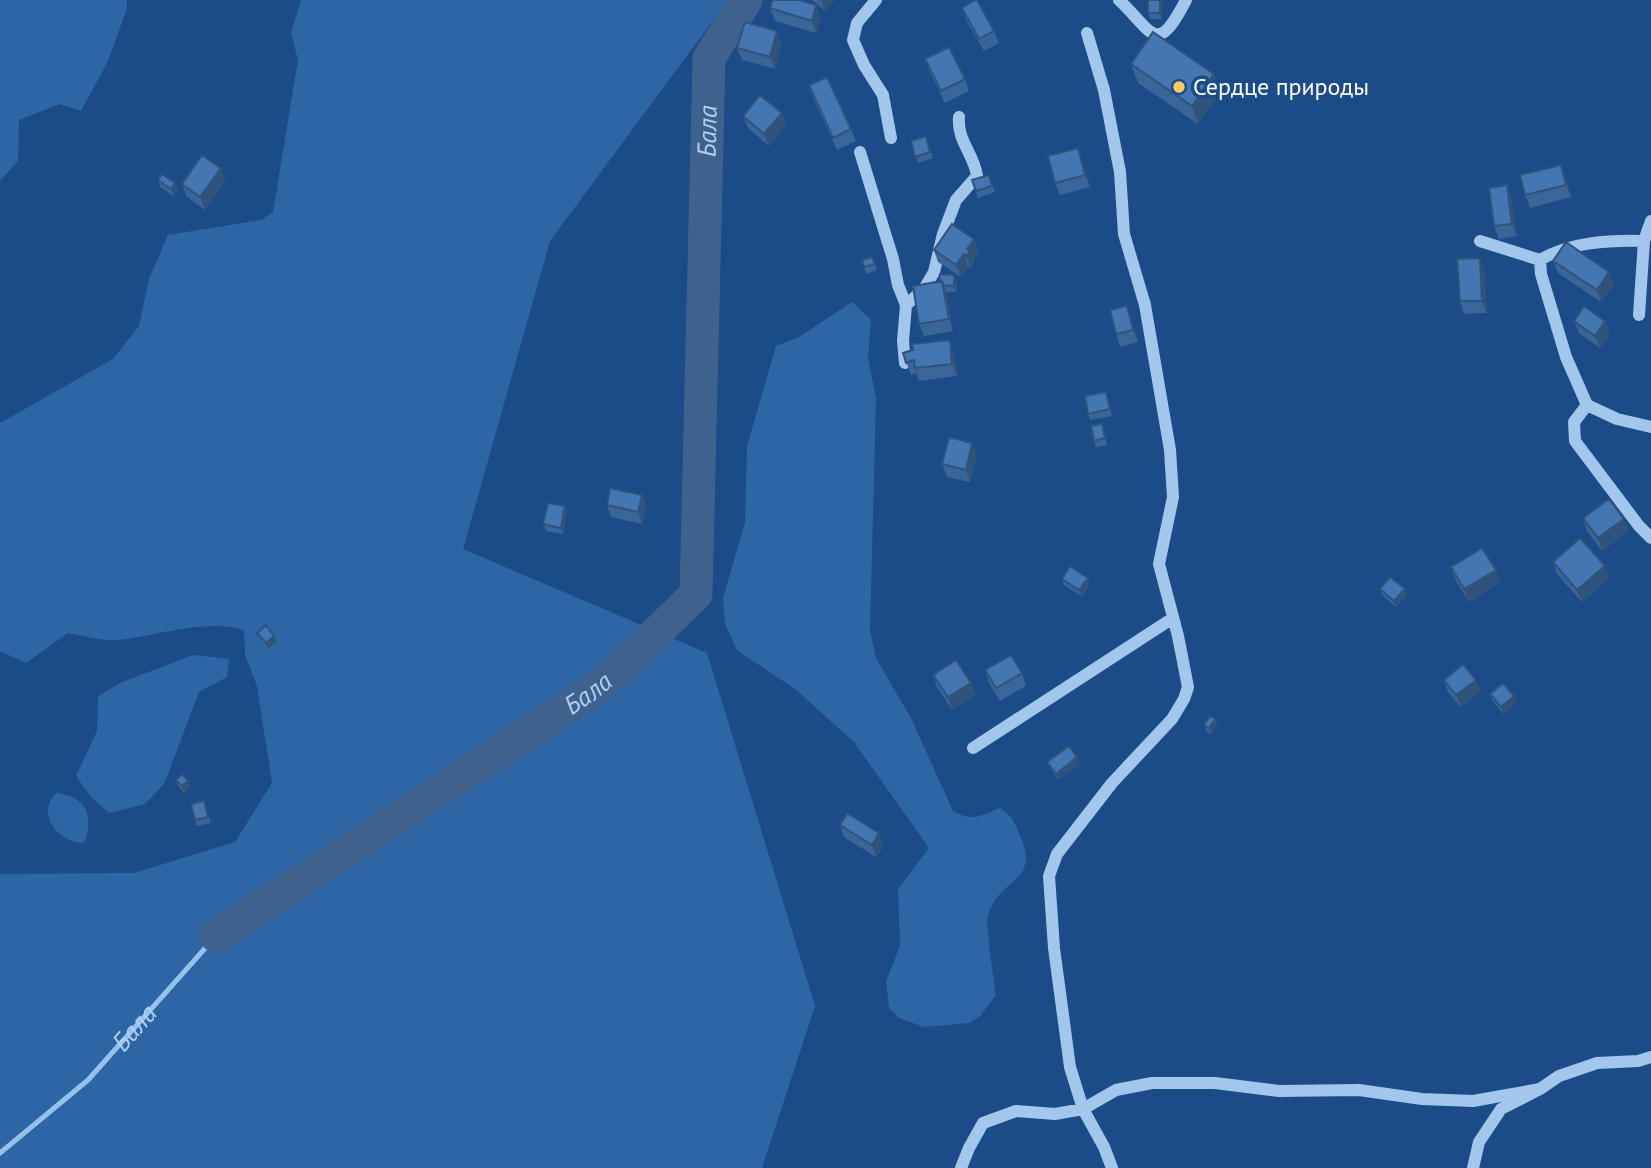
<svg xmlns="http://www.w3.org/2000/svg" width="1651" height="1168" font-family="'PT Sans',sans-serif">
<style>
.green{fill:#2e66a5}
.lines{fill:none;stroke-linecap:round;stroke-linejoin:round}
.stream{stroke:#96c1ee;stroke-width:5}
.river{stroke:#3e628d;stroke-width:33}
.minor{stroke:#a3c6ec;stroke-width:12}
.wall{fill:#3a6598}
.shaded-wall{fill:#30537c}
.building{fill:#4476b1;stroke:#30537c;stroke-width:2}
.poi-dot{fill:#fdcd60;stroke:#1b4c87;stroke-width:2.5}
.labels{text-anchor:middle;stroke-width:7;stroke-linejoin:round;paint-order:stroke}
.poi-label{font-size:24px;fill:#fff;stroke:#1b4c87;text-anchor:start}
.water-label{font-size:26px;font-style:italic;fill:#afcff3;stroke:#1b4c87}
</style>
<rect width="100%" height="100%" fill="#1b4c87"/>
<path class="green" d="M0,0H127V8L108,61L81,111L60,104L19,120L18,161L0,181Z
M301,0H728L550,241L463,549L707,653L815,1006L762,1168H0V874L134,873L235,842L272,783L257,686L245,655L244,631C214,617 152,637 118,640C102,641 84,636 68,633L26,663L0,651V423L113,359L139,326L149,279L168,235L261,220L273,212L298,60L291,33Z
M852,302L871,320L868,358L876,398L870,630L876,658L911,718L953,811C972,822 980,816 1000,808C1011,815 1014,821 1019,833C1042,884 1000,876 988,915C985,924 994,981 996,995L980,1016L969,1023L924,1027L899,1018L889,1008L886,981L900,946L898,889L929,848L854,742L795,689L737,650L725,624L723,598L745,523L747,446L776,346L799,337Z
M193,655L229,659L227,677L199,692L164,784L145,804L109,813L91,797L76,776L97,731L98,696L120,683Z
M56,793C86,796 95,816 84,843C65,844 43,824 49,804C50,800 53,797 56,793Z"/>
<g class="lines">
<path class="stream" id="s1" d="M0,1153L88,1080L216,936"/>
<path class="river" id="s2" d="M216,936L591,692L619,669L696,594L709,58L746,0"/>
<path class="minor" d="M876,0L857,23L853,40L864,65L883,95L891,138
M1119,0C1153,32 1156,58 1186,0
M1087,33L1104,90L1120,172L1124,234L1145,305L1170,450L1173,497L1159,564L1178,636L1188,687L1184,699L1172,719L1112,783L1057,854L1049,876L1054,948L1070,1067L1083,1109L1104,1147L1112,1168
M860,152L893,259L898,285L906,305
M1480,241L1540,260C1570,242 1609,240 1644,241
M1540,260L1541,274L1566,357L1587,405
M1639,315L1644,241L1651,221
M905,363L903,341L906,305L924,289L934,272L943,234L956,200L977,176C974,153 957,142 959,117
M1587,405L1574,422L1575,441L1639,526L1651,538
M1587,405L1617,419L1651,427
M973,748L1173,618
M961,1168L969,1148L983,1123L1016,1111L1055,1114L1083,1109L1116,1090L1152,1083H1215L1279,1091L1359,1090L1422,1099L1473,1101L1540,1089
M1473,1168L1479,1142L1501,1109L1540,1089L1559,1076L1597,1063L1638,1061L1651,1057"/>
</g>
<path class="wall" d="M812,0H835L825,11Z
M1162,0V19H1150L1148,13Z
M770,8L821,18L816,33L775,21Z
M962,8L994,31L999,43L984,51L966,20Z
M782,43L775,69L742,60L737,48Z
M925,59L965,79L969,91L945,103L929,71Z
M1131,64L1214,74L1220,92L1198,124L1138,83Z
M809,85L851,129L856,141L837,150L813,98Z
M782,113L786,125L769,146L748,128L743,116Z
M926,136L933,158L918,163L911,141Z
M1078,148L1090,187L1060,195L1055,183Z
M1561,165L1571,197L1530,208L1525,195Z
M989,175L995,192L978,198L972,180Z
M158,180L175,183L178,189L173,196L160,187Z
M225,181L205,210L186,196L182,184Z
M1511,198L1517,236L1499,239L1494,226Z
M974,239L979,251L973,260L974,263L971,268L968,267L961,277L938,262L934,250Z
M872,257L877,270L866,274L862,260Z
M1480,258L1484,270L1487,313L1464,314L1460,301Z
M1553,261L1614,284L1601,302L1558,273Z
M954,275L957,281L956,292H946L953,331L924,336L919,324L939,282Z
M1127,306L1138,342L1120,347L1116,334Z
M1574,321H1605L1610,334L1600,348L1579,333Z
M903,353H954L957,376L919,381L916,373L911,375Z
M1106,392L1112,416L1090,420L1088,414Z
M1102,424L1107,445L1096,447L1094,441Z
M972,443L977,455L970,482L947,477L942,464Z
M642,495L646,507L642,524L611,517L607,505Z
M565,506L567,512L563,534L546,531L543,524Z
M1583,518L1629,531L1602,551L1587,531Z
M1553,562L1609,578L1582,602L1557,574Z
M1451,567L1496,570L1500,582L1469,602L1455,579Z
M1088,578L1090,584L1082,597L1064,585L1062,579Z
M1380,589L1407,595L1396,607L1382,595Z
M257,633L277,642L268,649L260,639Z
M985,670L1022,673L1026,686L1000,701L989,683Z
M933,675L971,683L976,695L952,710L937,687Z
M1444,680H1476L1480,692L1461,707L1448,692Z
M1490,694L1517,702L1503,714L1492,700Z
M1215,719L1217,725L1211,734L1206,731L1204,725Z
M1077,757L1080,764L1058,780L1050,768L1047,762Z
M176,780L190,787L184,793L178,786Z
M204,801L211,823L197,826L195,820Z
M840,825L879,833L884,846L876,857L844,837Z"/>
<path class="shaded-wall" d="M821,0H835L825,11Z
M1160,0H1162V19L1160,13Z
M816,5L821,18L816,33L812,21Z
M777,31L782,43L775,69L770,57Z
M1214,74L1220,92L1198,124L1192,106Z
M782,113L786,125L769,146L764,134Z
M1078,148L1082,160L1090,187L1085,175Z
M1561,165L1566,177L1571,197L1566,185Z
M221,168L225,181L205,210L200,197Z
M175,183L178,189L173,196L171,189Z
M1507,185L1511,198L1517,236L1512,224Z
M974,239L979,251L973,260L974,263L971,268L966,256L967,249Z
M964,254L968,267L961,277L956,265Z
M1480,258L1484,270L1487,313L1482,301Z
M1609,272L1614,284L1601,302L1597,290Z
M954,275L957,281L956,292L954,286Z
M942,281L947,294L953,331L949,319Z
M1127,306L1131,318L1138,342L1133,330Z
M1605,321L1610,334L1600,348L1595,336Z
M950,340L954,353L957,376L952,364Z
M972,443L977,455L970,482L966,470Z
M642,495L646,507L642,524L638,512Z
M565,506L567,512L563,534L561,528Z
M1624,519L1629,531L1602,551L1598,538Z
M1605,566L1609,578L1582,602L1577,590Z
M1496,570L1500,582L1469,602L1464,589Z
M1088,578L1090,584L1082,597L1079,590Z
M1405,589L1407,595L1396,607L1394,601Z
M274,636L277,642L268,649L266,643Z
M1476,680L1480,692L1461,707L1456,695Z
M971,683L976,695L952,710L948,697Z
M1514,696L1517,702L1503,714L1501,707Z
M1215,719L1217,725L1211,734L1209,728Z
M1077,757L1080,764L1058,780L1056,774Z
M188,781L190,787L184,793L182,786Z
M879,833L884,846L876,857L872,845Z"/>
<path class="building" d="M773,0H799L816,5L812,21L770,8Z
M975,0H977L994,31L979,39L962,8Z
M1148,0H1160V13H1148Z
M745,22L777,31L770,57L737,48Z
M1153,32L1214,74L1192,106L1131,64Z
M949,47L965,79L941,91L925,59Z
M827,77L851,129L833,138L809,85Z
M760,95L782,113L764,134L743,116Z
M926,136L930,152L915,157L911,141Z
M1078,148L1085,175L1055,183L1048,156Z
M202,155L221,168L200,197L182,184Z
M1561,165L1566,185L1525,195L1520,175Z
M162,174L175,183L171,189L158,180Z
M989,175L992,186L976,191L972,180Z
M1507,185L1512,224L1494,226L1489,188Z
M952,224L974,239L967,249L970,251L966,256L964,254L956,265L934,250Z
M1566,242L1609,272L1597,290L1553,261Z
M872,257L875,264L864,267L862,260Z
M1480,258L1482,301H1460L1457,259Z
M940,274L954,275V286L944,285L942,281L939,282Z
M942,281L949,319L919,324L913,286Z
M1127,306L1133,330L1116,334L1110,310Z
M1584,306L1605,321L1595,336L1574,321Z
M950,340L952,364L915,368L914,360L906,363L903,353L913,350L912,344Z
M1106,392L1110,409L1088,414L1085,396Z
M1102,424L1105,438L1094,441L1091,426Z
M949,437L972,443L966,470L942,464Z
M610,488L642,495L638,512L607,505Z
M1609,499L1624,519L1598,538L1583,518Z
M548,503L565,506L561,528L543,524Z
M1580,538L1605,566L1577,590L1553,562Z
M1482,548L1496,570L1464,589L1451,567Z
M1070,566L1088,578L1079,590L1062,579Z
M1390,577L1405,589L1394,601L1380,589Z
M266,625L274,636L266,643L257,633Z
M1011,655L1022,673L996,688L985,670Z
M956,660L971,683L948,697L933,675Z
M1463,664L1476,680L1456,695L1444,680Z
M1503,683L1514,696L1501,707L1490,694Z
M1210,716L1215,719L1209,728L1204,725Z
M1069,746L1077,757L1056,774L1047,762Z
M182,774L188,781L182,786L176,780Z
M204,801L208,817L195,820L191,804Z
M847,813L879,833L872,845L840,825Z"/>
<circle class="poi-dot" cx="1179" cy="87" r="7"/>
<g class="labels">
<g class="poi-label">
<text x="1193" y="95">Сердце природы</text>
</g>
<g class="water-label">
<text dy="9" stroke="none"><textPath href="#s2" startOffset="1054">Бала</textPath></text>
<text dy="9" stroke="none"><textPath href="#s2" startOffset="444">Бала</textPath></text>
<text dy="9" stroke="none"><textPath href="#s1" startOffset="184">Бала</textPath></text>
</g>
</g>
</svg>
